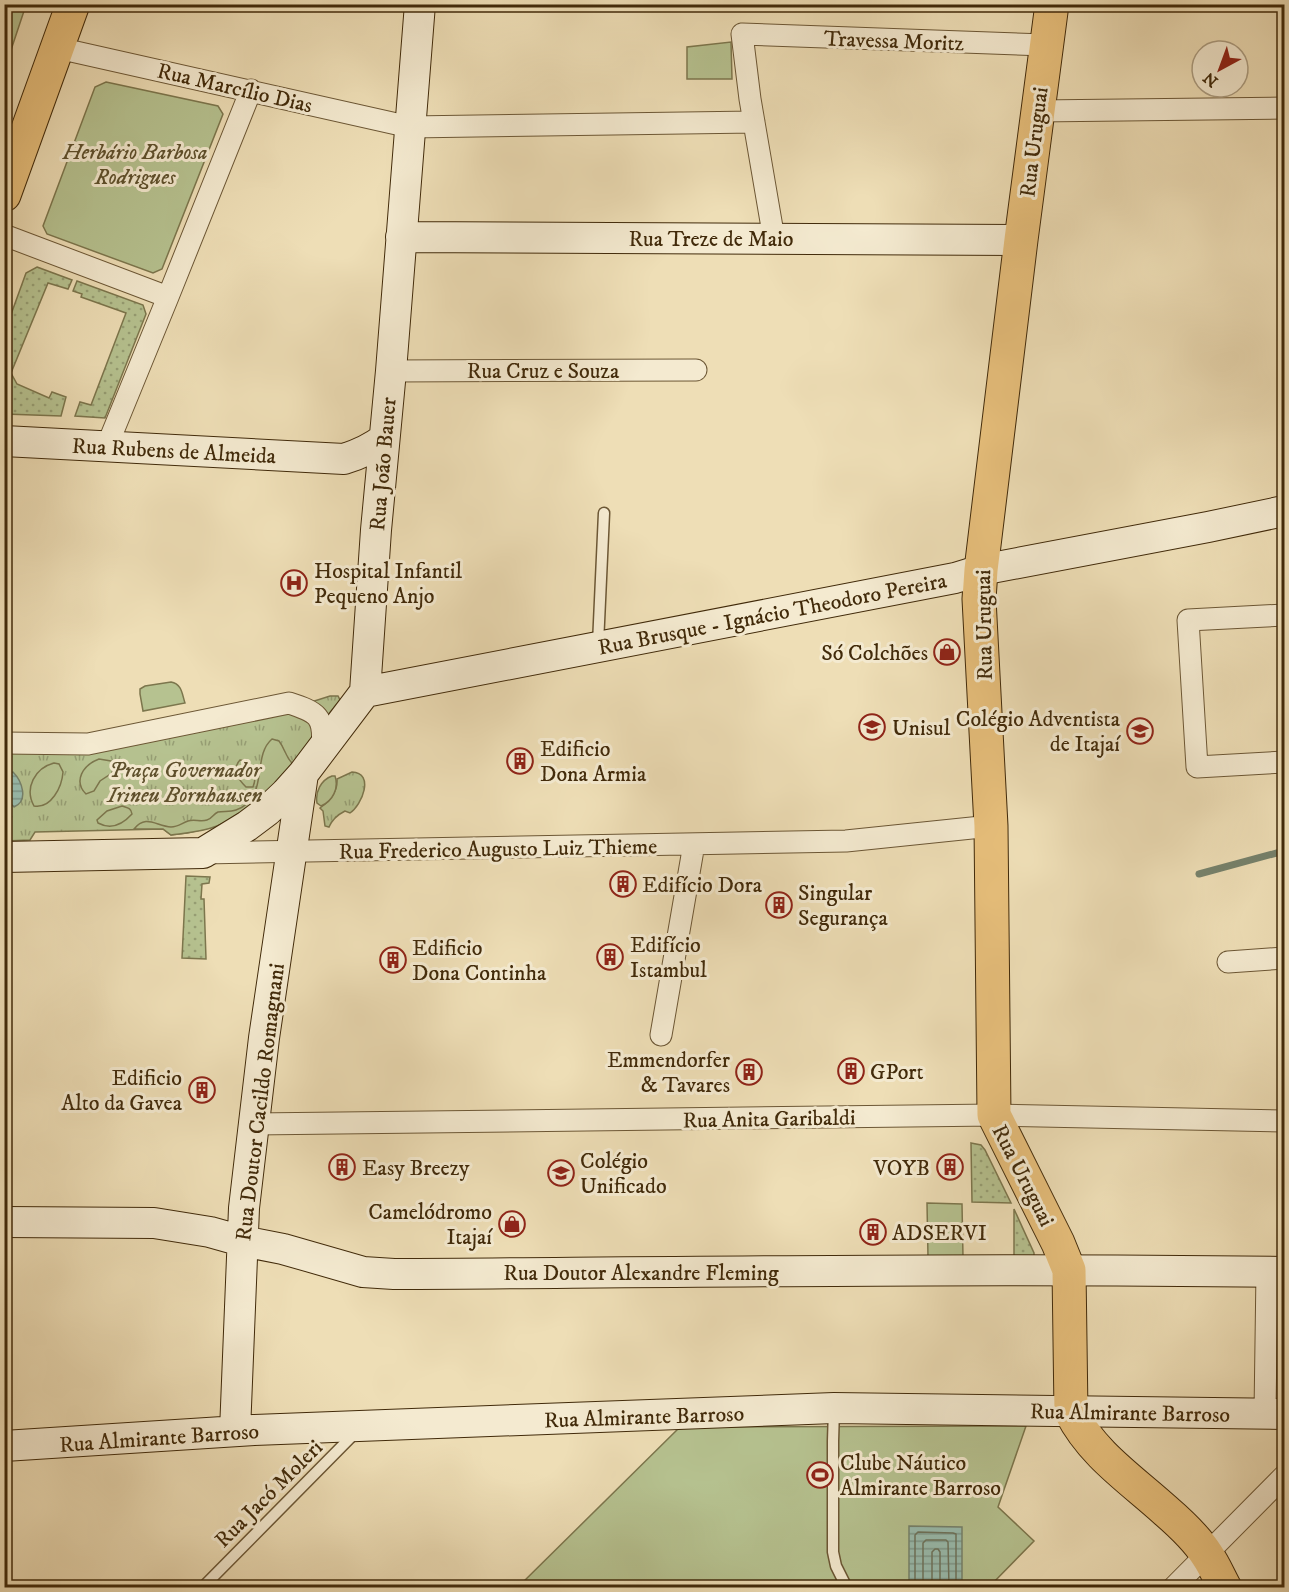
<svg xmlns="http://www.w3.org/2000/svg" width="1289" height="1592" font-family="'IM FELL DW Pica',serif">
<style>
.grass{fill:url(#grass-dots);stroke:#7c764d;stroke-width:1.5}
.park{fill:url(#park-tufts);stroke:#7c764d;stroke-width:1.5}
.garden{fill:#b6c290;stroke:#7c764d;stroke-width:1.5}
.water{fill:url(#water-rules);stroke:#76826c;stroke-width:1.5}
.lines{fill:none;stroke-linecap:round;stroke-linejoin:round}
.shore{stroke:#6d735c;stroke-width:1.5}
.stream{stroke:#76826c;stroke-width:7}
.lane-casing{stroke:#6c5735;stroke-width:13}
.street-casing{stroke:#6c5735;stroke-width:23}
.secondary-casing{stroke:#412a0a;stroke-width:32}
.primary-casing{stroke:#412a0a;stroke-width:35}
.lane{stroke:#f4ead0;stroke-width:10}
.street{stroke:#f4ead0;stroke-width:21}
.secondary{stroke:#f4ead0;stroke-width:30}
.primary{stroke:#e7bf7b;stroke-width:33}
.labels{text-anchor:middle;stroke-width:6;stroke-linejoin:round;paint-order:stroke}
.street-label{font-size:22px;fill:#412a0a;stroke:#f4ead0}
.park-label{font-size:22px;font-style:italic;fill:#5e502c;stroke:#f4ead0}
.poi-label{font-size:22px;fill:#412a0a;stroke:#f4ead0;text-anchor:start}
</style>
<defs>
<pattern id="grass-dots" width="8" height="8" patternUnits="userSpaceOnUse" patternTransform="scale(1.5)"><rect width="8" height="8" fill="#b6c290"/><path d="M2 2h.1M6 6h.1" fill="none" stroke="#969e74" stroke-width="1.8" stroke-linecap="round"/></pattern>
<pattern id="park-tufts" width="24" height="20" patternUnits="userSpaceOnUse" patternTransform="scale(1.5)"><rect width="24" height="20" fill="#b6c290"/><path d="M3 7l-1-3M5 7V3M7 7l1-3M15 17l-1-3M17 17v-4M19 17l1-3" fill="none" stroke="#969e74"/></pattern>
<pattern id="water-rules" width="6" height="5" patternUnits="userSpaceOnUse" patternTransform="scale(1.5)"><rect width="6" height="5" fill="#99bcae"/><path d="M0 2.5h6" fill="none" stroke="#7e998c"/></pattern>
</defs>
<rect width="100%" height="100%" fill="#eedeb6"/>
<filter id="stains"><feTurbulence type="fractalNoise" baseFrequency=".00333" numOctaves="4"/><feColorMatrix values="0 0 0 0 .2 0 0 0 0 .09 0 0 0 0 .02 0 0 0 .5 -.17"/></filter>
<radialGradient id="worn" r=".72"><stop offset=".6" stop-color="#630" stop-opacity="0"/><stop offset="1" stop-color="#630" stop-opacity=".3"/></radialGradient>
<path class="grass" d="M37,267L72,280L68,289L48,283L11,373L17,384L49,398L52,392L66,397L61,416L5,414V331L26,273Z
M77,281L143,305L146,314L105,418L75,416L80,402L91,405L126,313L81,297L82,294L73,291Z
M186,876L210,877L209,883L202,884L201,899H204L206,959L182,958Z
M971,1143L981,1145L985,1150L1011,1203L972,1202Z
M1014,1209L1034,1253V1256L1014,1258Z"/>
<path class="park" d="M330,696H338L340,700L319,726L310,742L281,783L218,826L187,833L171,835L163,829L35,832L30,840L5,841V750L283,711Z
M352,772C375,773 362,805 350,813L345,811C337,815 332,820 329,827L325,826L323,811L320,808C330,801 338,792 337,779Z"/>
<path class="garden" d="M5,4L26,5L5,68L4,5Z
M731,42L732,79H687V47Z
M106,82L218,106L223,114L162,269L153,273L47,234L43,226L95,87Z
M171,682C182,684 182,694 185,703L143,711L140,694V689L145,686Z
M272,739L279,741C286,750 285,758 295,766C275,789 246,815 217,826C202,832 186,833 171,835L163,829H134C146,814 156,826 171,827C178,827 182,823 188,821C194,819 201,822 207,820C212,819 213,814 218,812C224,811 230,812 236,810C270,798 251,757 272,739Z
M99,759L111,761L114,764L112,773L100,781L94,791L86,794C73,781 83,765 99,759Z
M240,760L246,761C254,768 257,777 253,787H246C238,779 231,770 240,760Z
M54,763L59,764L63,772C62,787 51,809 34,806C24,788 35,768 54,763Z
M332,776H335C339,788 333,801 321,806L317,803C315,792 321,780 332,776Z
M122,806C128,808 131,808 132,814C123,824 111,830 98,823L97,820L107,811Z
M927,1203L962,1204L963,1257H928Z
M1026,1426L998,1507L1034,1541L989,1587L517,1588L680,1427Z"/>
<path class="water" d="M13,772C22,781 29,801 14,807C5,799 0,776 13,772Z
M909,1526L962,1527V1587H909Z"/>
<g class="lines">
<path class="shore" d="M915,1588V1535L918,1532L953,1533L956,1534V1588
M923,1588V1543L926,1540H946L948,1542L949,1588
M932,1588V1552L935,1549H938L940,1552V1588"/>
<path class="stream" d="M1199,874L1284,851"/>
<g class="lane-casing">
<path id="lane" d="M598,644L604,513
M834,1409L833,1441V1552L836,1566L847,1588
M202,1588L355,1433"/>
</g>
<g class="street-casing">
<path id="street" d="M58,48L410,127L754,122
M1038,111L1284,108
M4,235L168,297
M774,239L750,99L742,34L1046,45
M391,371L696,370
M107,446L168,297L251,90
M1284,615L1188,620L1197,767L1284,762
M4,743L88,744L289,703C317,712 325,716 322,748
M203,853L846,841L991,826
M1228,962L1284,958
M661,1035L694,844
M253,1124L994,1115L1284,1121
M1265,1413L1267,1271
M1173,1588L1284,1476"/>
</g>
<g class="secondary-casing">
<path id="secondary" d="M401,237L1021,240
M4,441L344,459C360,454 371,449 384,439
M365,692L955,578L981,570L1208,527L1284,511
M4,857L203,853L247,826L267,811L286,793L303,774L365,692L376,530L391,371L420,4
M4,1222L154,1223L210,1232L242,1241L283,1249L363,1272L394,1274C691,1272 987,1268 1284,1272
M235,1431L244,1208L264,1038L303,774
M4,1446L254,1430L834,1408L1284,1414"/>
</g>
<g class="primary-casing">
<path id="primary" d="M1052,4L1021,240L981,570L979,599L991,826L994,1115L1058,1243L1069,1270L1071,1412C1092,1454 1132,1480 1166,1511C1181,1524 1197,1539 1207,1555C1214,1565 1219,1577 1225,1588
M4,195L73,4"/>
</g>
<use href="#lane" class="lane"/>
<use href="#street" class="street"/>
<use href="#secondary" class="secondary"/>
<use href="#primary" class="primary"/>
</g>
<defs>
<g id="hospital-ring" transform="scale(1.35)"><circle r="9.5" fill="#f4ead0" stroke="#8f2418" stroke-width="1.5"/><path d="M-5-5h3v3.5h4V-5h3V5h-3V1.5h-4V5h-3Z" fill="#8f2418"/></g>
<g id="shop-ring" transform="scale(1.35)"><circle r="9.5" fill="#f4ead0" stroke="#8f2418" stroke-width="1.5"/><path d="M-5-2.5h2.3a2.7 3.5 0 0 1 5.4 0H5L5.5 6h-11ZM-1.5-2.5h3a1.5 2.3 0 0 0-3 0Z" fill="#8f2418"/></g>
<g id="university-ring" transform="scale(1.35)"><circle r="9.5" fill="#f4ead0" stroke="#8f2418" stroke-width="1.5"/><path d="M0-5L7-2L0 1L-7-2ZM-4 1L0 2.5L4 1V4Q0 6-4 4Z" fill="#8f2418"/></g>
<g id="school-ring" transform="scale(1.35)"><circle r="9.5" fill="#f4ead0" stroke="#8f2418" stroke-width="1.5"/><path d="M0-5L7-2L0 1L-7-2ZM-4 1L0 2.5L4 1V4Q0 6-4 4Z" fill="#8f2418"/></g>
<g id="building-ring" transform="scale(1.35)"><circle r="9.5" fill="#f4ead0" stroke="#8f2418" stroke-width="1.5"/><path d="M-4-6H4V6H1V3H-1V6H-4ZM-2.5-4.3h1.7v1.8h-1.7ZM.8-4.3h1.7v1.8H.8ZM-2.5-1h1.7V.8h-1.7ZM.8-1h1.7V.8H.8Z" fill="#8f2418"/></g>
<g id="stadium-ring" transform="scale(1.35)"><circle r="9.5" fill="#f4ead0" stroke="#8f2418" stroke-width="1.5"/><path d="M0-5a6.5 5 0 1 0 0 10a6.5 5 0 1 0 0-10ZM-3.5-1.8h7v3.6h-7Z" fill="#8f2418"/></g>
</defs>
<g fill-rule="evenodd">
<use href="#hospital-ring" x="294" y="583"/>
<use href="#shop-ring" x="947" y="652"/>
<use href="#university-ring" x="872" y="727"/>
<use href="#school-ring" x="1140" y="731"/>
<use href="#building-ring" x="520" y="761"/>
<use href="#building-ring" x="623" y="884"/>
<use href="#building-ring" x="779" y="905"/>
<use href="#building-ring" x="610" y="957"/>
<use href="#building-ring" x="393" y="960"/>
<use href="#building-ring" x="851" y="1071"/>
<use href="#building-ring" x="749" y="1072"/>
<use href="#building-ring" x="202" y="1090"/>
<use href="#building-ring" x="342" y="1167"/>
<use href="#building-ring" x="950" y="1167"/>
<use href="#school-ring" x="561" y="1173"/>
<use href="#shop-ring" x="512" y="1224"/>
<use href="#building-ring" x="873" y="1232"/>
<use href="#stadium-ring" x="820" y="1475"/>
</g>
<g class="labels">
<g class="street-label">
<text transform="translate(894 40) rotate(2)" y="8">Travessa Moritz</text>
<text transform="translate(235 87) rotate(13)" y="8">Rua Marcílio Dias</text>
<text transform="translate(1033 142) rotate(-83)" y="8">Rua Uruguai</text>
<text x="711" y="246">Rua Treze de Maio</text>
<text x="543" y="378">Rua Cruz e Souza</text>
<text transform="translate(174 450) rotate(3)" y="8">Rua Rubens de Almeida</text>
<text transform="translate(382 464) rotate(-85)" y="8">Rua João Bauer</text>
<text transform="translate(772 613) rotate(-11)" y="8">Rua Brusque - Ignácio Theodoro Pereira</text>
<text transform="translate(983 625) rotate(-91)" y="8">Rua Uruguai</text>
<text transform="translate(498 848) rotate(-1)" y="8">Rua Frederico Augusto Luiz Thieme</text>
<text transform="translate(259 1102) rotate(-83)" y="8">Rua Doutor Cacildo Romagnani</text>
<text transform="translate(769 1118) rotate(-1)" y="8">Rua Anita Garibaldi</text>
<text transform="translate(1024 1175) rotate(63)" y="8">Rua Uruguai</text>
<text x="641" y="1280">Rua Doutor Alexandre Fleming</text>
<text transform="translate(1130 1412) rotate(1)" y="8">Rua Almirante Barroso</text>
<text transform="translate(644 1416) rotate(-2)" y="8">Rua Almirante Barroso</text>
<text transform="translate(159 1437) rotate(-4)" y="8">Rua Almirante Barroso</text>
<text transform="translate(268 1493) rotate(-45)" y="8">Rua Jacó Moleri</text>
</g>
<g class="park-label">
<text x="135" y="159">Herbário Barbosa<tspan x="135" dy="25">Rodrigues</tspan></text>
<text x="185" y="777">Praça Governador<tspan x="185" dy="25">Irineu Bornhausen</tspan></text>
</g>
<g class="poi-label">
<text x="314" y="578">Hospital Infantil<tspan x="314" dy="25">Pequeno Anjo</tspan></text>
<text x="928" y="660" text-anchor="end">Só Colchões</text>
<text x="1120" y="726" text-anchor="end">Colégio Adventista<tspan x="1120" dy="25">de Itajaí</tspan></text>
<text x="892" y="735">Unisul</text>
<text x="540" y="756">Edificio<tspan x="540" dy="25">Dona Armia</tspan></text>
<text x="642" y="892">Edifício Dora</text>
<text x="798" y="900">Singular<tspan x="798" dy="25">Segurança</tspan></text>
<text x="630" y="952">Edifício<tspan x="630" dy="25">Istambul</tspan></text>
<text x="412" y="955">Edificio<tspan x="412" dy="25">Dona Continha</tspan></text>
<text x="730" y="1067" text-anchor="end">Emmendorfer<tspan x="730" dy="25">&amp; Tavares</tspan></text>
<text x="870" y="1079">GPort</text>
<text x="182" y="1085" text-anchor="end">Edificio<tspan x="182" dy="25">Alto da Gavea</tspan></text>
<text x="580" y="1168">Colégio<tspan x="580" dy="25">Unificado</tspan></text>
<text x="362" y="1175">Easy Breezy</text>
<text x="930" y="1175" text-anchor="end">VOYB</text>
<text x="492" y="1219" text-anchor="end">Camelódromo<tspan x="492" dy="25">Itajaí</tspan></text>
<text x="892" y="1240">ADSERVI</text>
<text x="840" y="1470">Clube Náutico<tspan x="840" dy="25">Almirante Barroso</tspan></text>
</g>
</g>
<rect width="1289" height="1592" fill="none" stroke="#eedeb6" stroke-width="24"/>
<rect x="6" y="6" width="1277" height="1580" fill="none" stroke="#412a0a" stroke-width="3"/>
<rect x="12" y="12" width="1265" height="1568" fill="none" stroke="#412a0a" stroke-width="1.5"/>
<g transform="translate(1220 69) rotate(221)"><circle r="28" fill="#f4ead0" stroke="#ac9d81" stroke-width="1.5"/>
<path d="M0-4.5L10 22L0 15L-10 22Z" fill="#8f2418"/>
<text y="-9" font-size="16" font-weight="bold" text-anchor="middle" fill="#412a0a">N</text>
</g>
<rect width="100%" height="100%" filter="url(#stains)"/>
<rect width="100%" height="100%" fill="url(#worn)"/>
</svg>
